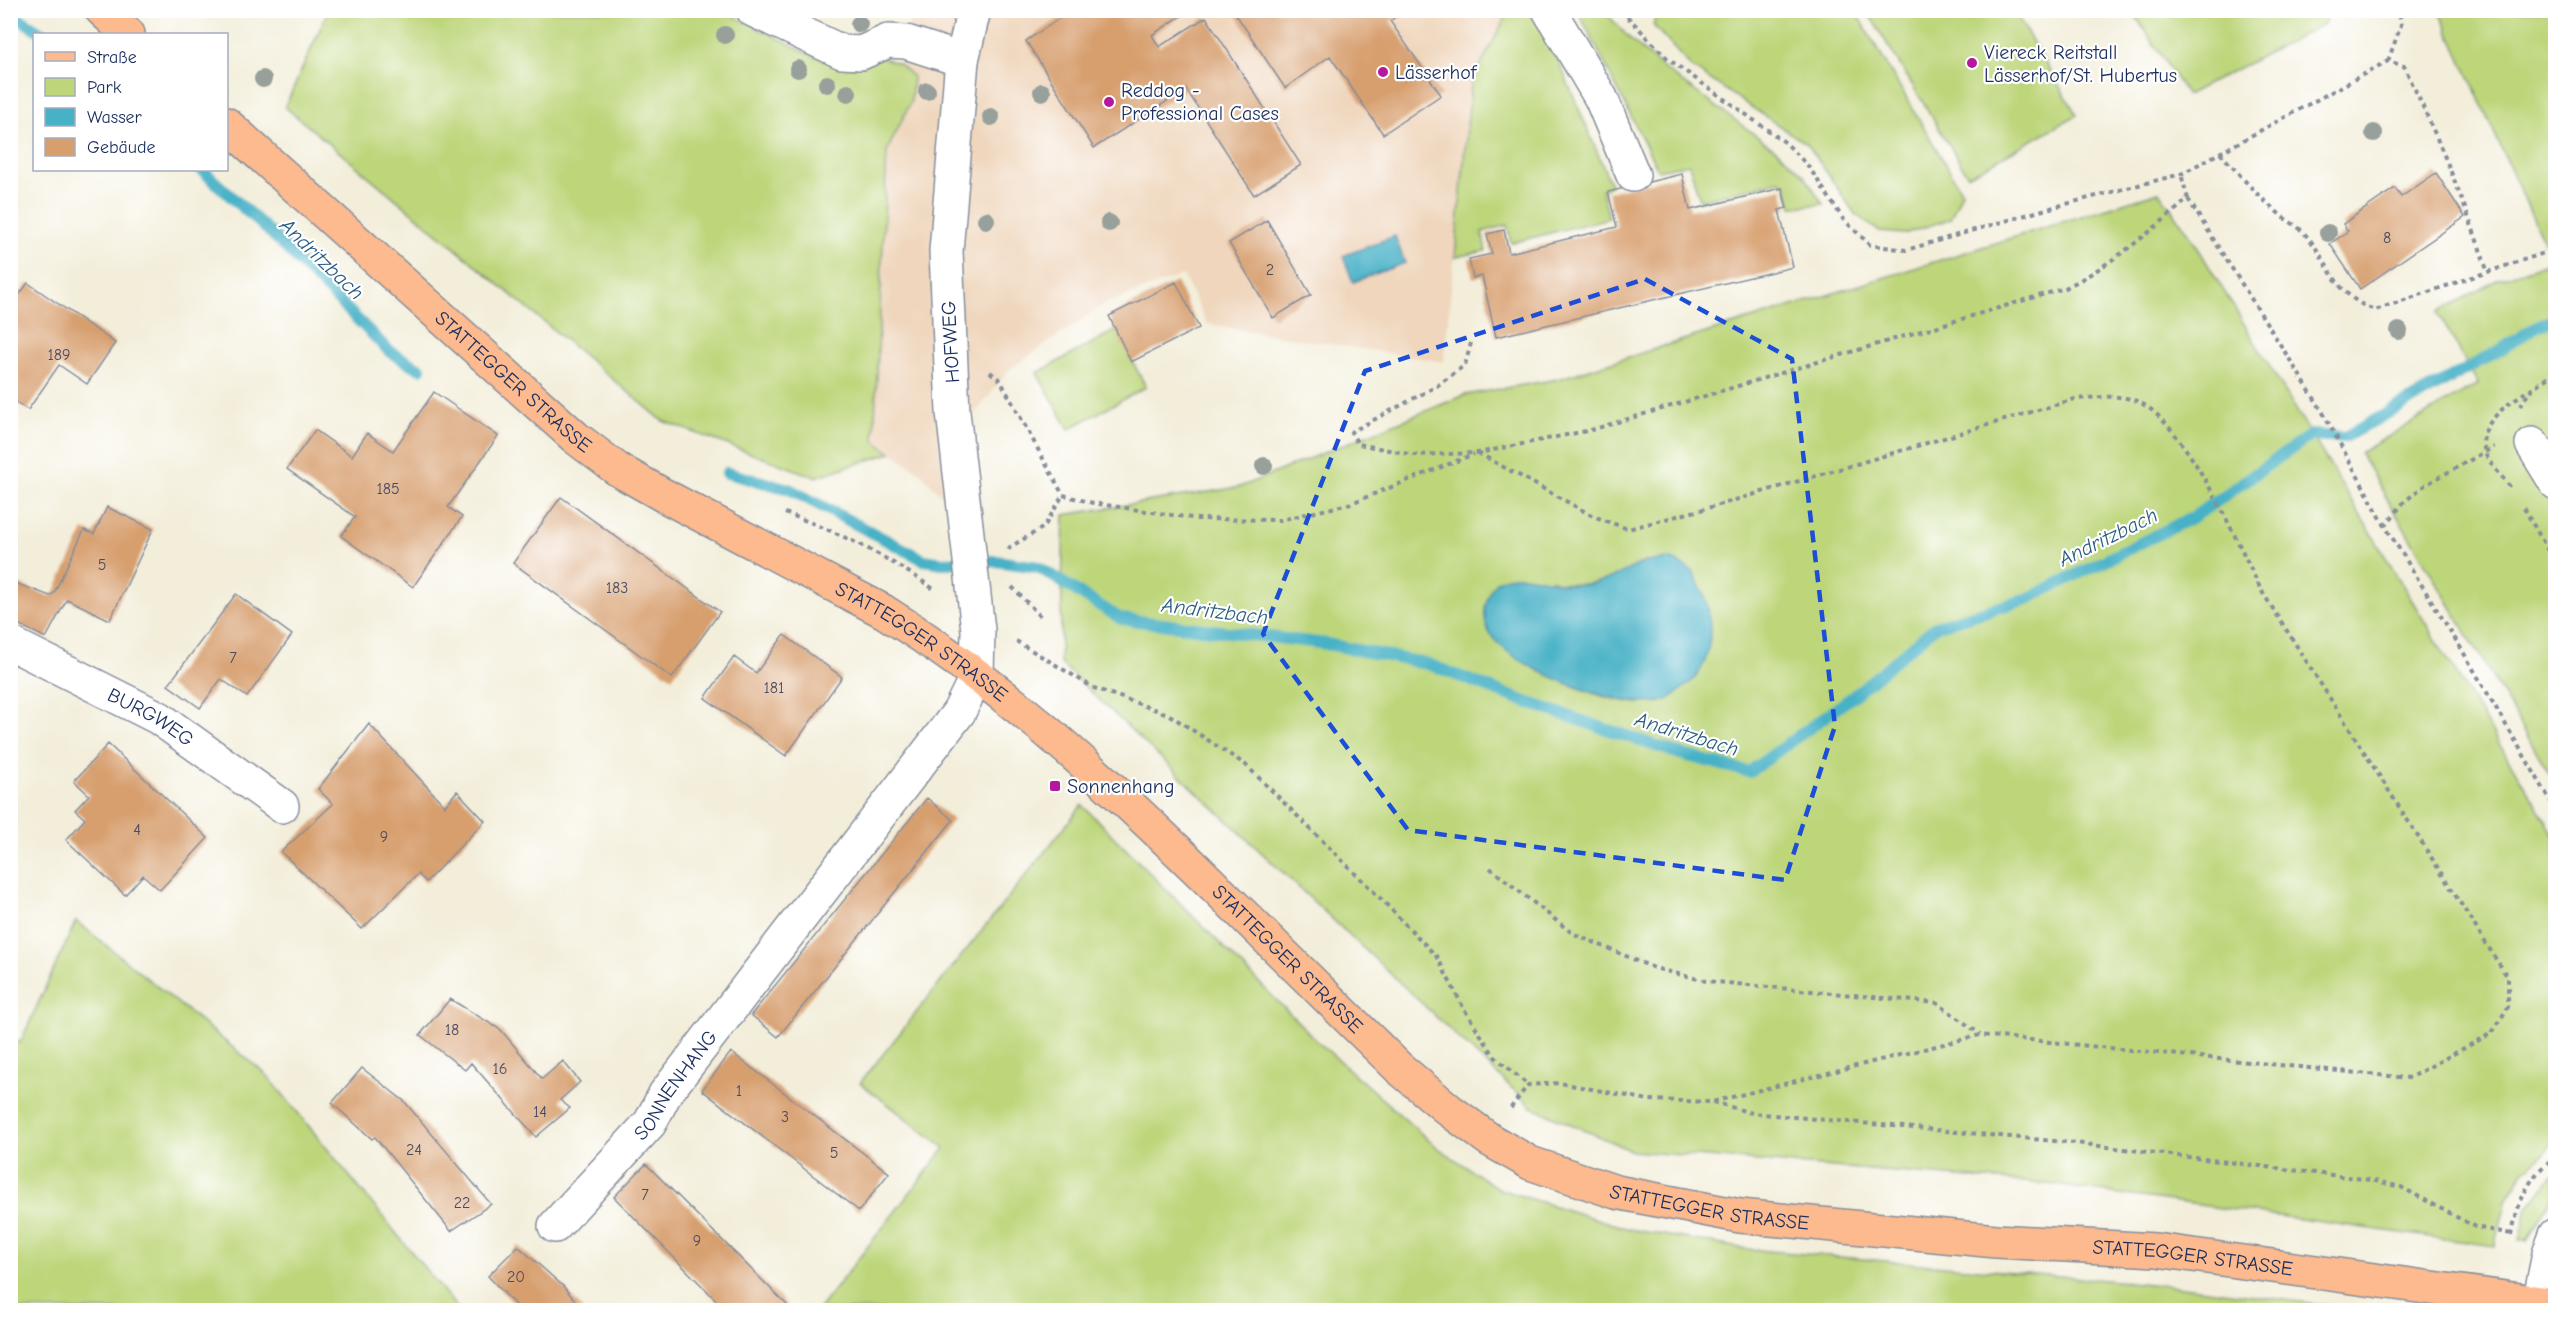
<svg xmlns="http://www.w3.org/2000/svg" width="2566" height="1321" font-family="'Comic Neue',sans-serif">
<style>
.built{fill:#efd6bc}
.green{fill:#bdd67a;stroke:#6c826c;stroke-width:1.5;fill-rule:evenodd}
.water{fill:#47b1c6;stroke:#317092;stroke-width:1.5}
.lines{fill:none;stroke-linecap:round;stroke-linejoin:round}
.stream{stroke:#47b1c6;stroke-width:12}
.building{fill:#d79f6e}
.minor-casing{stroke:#878e9c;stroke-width:36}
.major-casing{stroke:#878e9c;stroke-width:36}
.path{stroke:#878e9c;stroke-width:4;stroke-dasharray:4.5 4.5;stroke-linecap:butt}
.minor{stroke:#fff;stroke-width:33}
.major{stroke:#fcba8e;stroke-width:33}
.tree{fill:#97a09a}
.marked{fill:none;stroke:#1d4ed8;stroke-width:4.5;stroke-dasharray:12 8;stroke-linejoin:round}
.poi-dot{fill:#b5179e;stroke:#fff;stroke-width:2}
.labels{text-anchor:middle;stroke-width:4.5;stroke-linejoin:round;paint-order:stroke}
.number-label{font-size:16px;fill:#4a4b62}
.poi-label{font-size:20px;fill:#1b2f5e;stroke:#fff;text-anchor:start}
.street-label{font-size:20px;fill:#1b2f5e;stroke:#fff}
.water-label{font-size:21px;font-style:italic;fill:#2a5c82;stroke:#fff}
</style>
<rect width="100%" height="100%" fill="#fff"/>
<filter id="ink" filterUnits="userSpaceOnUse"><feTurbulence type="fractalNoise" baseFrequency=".0167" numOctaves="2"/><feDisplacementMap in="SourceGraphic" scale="12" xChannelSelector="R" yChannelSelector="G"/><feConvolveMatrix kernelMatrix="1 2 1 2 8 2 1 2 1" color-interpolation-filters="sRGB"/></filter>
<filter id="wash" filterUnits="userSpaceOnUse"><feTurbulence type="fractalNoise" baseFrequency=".008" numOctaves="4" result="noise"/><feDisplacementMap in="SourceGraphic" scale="24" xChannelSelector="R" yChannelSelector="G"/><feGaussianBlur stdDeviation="1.35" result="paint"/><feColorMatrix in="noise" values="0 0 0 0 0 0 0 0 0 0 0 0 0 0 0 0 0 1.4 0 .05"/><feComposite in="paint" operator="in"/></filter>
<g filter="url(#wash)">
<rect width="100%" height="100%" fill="#f3eeda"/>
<path class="built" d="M909,11H1509L1471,84L1444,362L1207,324L1183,275L1103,305L1010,369L969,421L982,509L945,499L920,472L874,440L887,150L911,101L913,77L899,64L909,30Z"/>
<path class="green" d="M328,11H724L816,57L879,56L899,64L913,77L911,101L887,151L874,440L891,453L815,477L663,421L285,107Z
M1509,11H1527L1545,29L1611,185L1602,190L1609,218L1511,243L1507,225L1482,232L1486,251L1455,257L1471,84Z
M1578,11H1604L1632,41L1663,68L1779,152L1804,175L1823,204L1792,207L1786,185L1779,181L1700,200L1689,164L1658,170Z
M1658,11H1855L1962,192L1950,219L1904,234L1880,232L1855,214L1808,145L1690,66L1653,25Z
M1867,11H2014L2077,115L1968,176Z
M2132,11H2329L2324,24L2187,95Z
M2439,11H2555V239L2544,242Z
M2159,192L2190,235L2555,836V1142L2524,1171L2507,1198L2495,1246L2048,1184L1632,1151L1532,1107L1060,663L1064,515L1240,487L1465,395L1558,379ZM1645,562L1667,700C1657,701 1645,704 1635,703C1592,698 1542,674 1507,651L1550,579C1584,592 1615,579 1645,562Z
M2555,260V783L2360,453L2478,384L2438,312L2499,279Z
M1116,330L1146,387L1069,429L1037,373Z
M1082,805L1317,1041L1434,1145L1499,1189L1629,1229L1746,1249L2174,1286L2364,1310H818L945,1148L860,1083Z
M76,921L267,1075L459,1310H11V1039L20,1043Z
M2555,1173V1193L2527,1241H2520L2528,1207Z"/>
<path class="water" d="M1395,236L1405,263L1353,282L1343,256Z
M1670,559L1693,571C1697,582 1706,596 1708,608C1713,636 1710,669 1686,686C1680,690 1674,697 1667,700C1629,715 1505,667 1488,630C1484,620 1484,608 1487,599C1489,592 1492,584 1499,580C1521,568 1557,586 1579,585C1604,584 1621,572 1643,563C1651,560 1662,560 1670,559Z"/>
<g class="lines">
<path class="stream" d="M10,13L44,34
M202,170L271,233L390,352L420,369
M727,473L789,489L924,560L943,563L996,561L1038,567L1121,619L1327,644L1428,664L1526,702L1680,754L1749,772L1852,697L1936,626L2027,599L2195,516L2311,435L2345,437L2495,353L2539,325L2556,319"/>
</g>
<g id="blocks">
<path class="building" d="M1072,10H1190L1152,35L1159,47L1206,17L1301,165L1254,195L1186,89L1094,148L1026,41Z
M1233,10H1406L1390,21L1441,95L1383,134L1330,56L1285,88Z
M2436,173L2465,217L2360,289L2330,244L2348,231L2343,224L2395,188L2401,197Z
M1682,174L1690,210L1782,188L1787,208L1779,210L1793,267L1496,337L1482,276L1473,278L1469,259L1492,254L1487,234L1504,230L1509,253L1617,227L1608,192Z
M1267,220L1311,295L1273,318L1229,243Z
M1176,282L1199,328L1131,362L1109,316Z
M28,283L115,343L87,384L59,365L28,410L10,398V307Z
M434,392L498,436L448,507L462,517L413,587L341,536L355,517L287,469L315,430L352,456L367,433L393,451Z
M561,497L720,612L672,678L513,563Z
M107,507L153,529L110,620L67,599L46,638L10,620V581L50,596L54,593L84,530L94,534Z
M236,594L292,635L247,697L221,679L200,708L168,685Z
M784,635L842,677L786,756L705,698L734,657L756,673Z
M369,724L445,806L457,791L485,821L426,882L418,874L362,929L281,852L333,804L318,789Z
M108,744L208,838L160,890L143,875L125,895L66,840L85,819L75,810L89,795L74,781Z
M927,798L953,820L778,1037L751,1015Z
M450,999L501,1030L542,1079L563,1061L580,1082L560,1100L570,1108L536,1137L471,1063L465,1070L420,1035Z
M731,1052L889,1173L859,1211L702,1090Z
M362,1068L404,1101L491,1204L451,1231L375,1137L372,1139L332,1103Z
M646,1164L787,1305L782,1310H726L614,1197Z
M518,1246L563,1286L583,1310H520L488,1276Z"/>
</g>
</g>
<g filter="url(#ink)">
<use href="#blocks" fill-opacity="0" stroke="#878e9c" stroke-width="1.5"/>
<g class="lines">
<g class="minor-casing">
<g id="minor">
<path d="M753,10L842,52L861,53L888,41L906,42L962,60"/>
<path d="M1549,10L1601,98L1633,175"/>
<path d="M2532,444L2556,483"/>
<path id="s1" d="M10,643L159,718L282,806"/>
<path id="s2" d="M555,1226L650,1123L665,1094L959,712L977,675L978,630L953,412L946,251L962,60L974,10"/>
<path d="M2539,1303L2549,1254L2556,1235"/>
</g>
</g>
<g class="major-casing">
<g id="major">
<path d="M102,10L128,34"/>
<path id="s3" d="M226,124L576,438L617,469L663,495L883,611C1009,689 1113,787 1218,890C1278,949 1339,1009 1399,1068L1449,1110L1490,1140L1530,1163L1616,1192L1740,1216L1996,1241L2156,1250L2556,1305"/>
</g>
</g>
<path class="path" d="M1621,10L1668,59L1786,143L1809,167L1843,219L1870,245L1906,250L2043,210L2181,174L2388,61L2404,66C2436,133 2464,200 2487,270
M2388,61L2401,25L2399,10
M2220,153C2240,175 2259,198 2282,216C2287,221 2295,224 2301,230C2329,257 2331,295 2375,310L2556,249
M2188,199L2321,409L2385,526L2462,650L2556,810
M1471,343L1465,365L1437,386L1351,432L1358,444L1414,455L1478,453L1591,430L2065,288C2111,265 2149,233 2188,199L2181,174
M990,372L1000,380L1063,495L1093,503L1198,519L1281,520L1349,504L1474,454
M2520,406L2532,388L2556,372
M1478,453L1593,516L1628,529L1715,506L2075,399C2095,398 2120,393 2139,402C2186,424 2238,543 2261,590L2508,978V1007L2492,1033L2409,1078L1980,1035L1712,1102L1649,1100L1560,1083L1528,1085L1510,1109
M2510,487C2503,477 2489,464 2485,452C2475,423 2512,401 2532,388
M2524,508L2556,565
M785,513C839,532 889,557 935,590
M2385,526L2404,502L2425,485L2494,447
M1009,550L1010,547L1044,527L1063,495
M1012,587L1043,619
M1016,641L1094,688L1168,714L1246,765L1384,902L1437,957L1464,1009L1495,1057L1528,1085
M1490,868L1572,933L1654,968L1706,981L1937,1003L1980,1034
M1713,1102L1752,1113L2076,1143L2371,1180L2401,1187L2475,1227L2512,1234
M2512,1235C2516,1206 2529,1173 2556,1157"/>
<use href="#minor" class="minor"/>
<use href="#major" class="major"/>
</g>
<g class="tree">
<circle cx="859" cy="24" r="9"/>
<circle cx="725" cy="35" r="9"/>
<circle cx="798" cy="69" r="9"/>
<circle cx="263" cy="79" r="9"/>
<circle cx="827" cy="84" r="9"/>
<circle cx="927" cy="91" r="9"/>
<circle cx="1042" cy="92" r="9"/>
<circle cx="848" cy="93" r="9"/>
<circle cx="991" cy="117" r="9"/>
<circle cx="2374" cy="133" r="9"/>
<circle cx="986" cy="220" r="9"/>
<circle cx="1109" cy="223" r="9"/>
<circle cx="2328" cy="233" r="9"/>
<circle cx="2399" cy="331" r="9"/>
<circle cx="1264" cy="466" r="9"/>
</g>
</g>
<path class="marked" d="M1645,279L1792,359L1835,726L1785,880L1408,830L1263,634L1365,371Z"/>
<g class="poi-dot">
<circle cx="1972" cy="63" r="6"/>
<circle cx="1383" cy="72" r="6"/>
<circle cx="1109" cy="102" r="6"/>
<rect x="1049" y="780" width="12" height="12" rx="3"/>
</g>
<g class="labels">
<g class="number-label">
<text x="2387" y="243">8</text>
<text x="1270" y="275">2</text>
<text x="59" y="360">189</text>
<text x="388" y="494">185</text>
<text x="102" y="570">5</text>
<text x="617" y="593">183</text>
<text x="233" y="663">7</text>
<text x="774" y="693">181</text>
<text x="137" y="835">4</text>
<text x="384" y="842">9</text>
<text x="452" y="1035">18</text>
<text x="500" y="1074">16</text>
<text x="739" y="1096">1</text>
<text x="540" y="1117">14</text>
<text x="785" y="1122">3</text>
<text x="414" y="1155">24</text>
<text x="834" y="1158">5</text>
<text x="645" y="1200">7</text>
<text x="462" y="1208">22</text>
<text x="697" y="1246">9</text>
<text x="516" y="1282">20</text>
</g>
<g class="poi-label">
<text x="1984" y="59">Viereck Reitstall<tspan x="1984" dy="23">Lässerhof/St. Hubertus</tspan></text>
<text x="1395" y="79">Lässerhof</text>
<text x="1121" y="97">Reddog -<tspan x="1121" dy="23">Professional Cases</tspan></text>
<text x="1067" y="793">Sonnenhang</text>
</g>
<g class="street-label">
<text transform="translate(950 342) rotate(-93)" y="7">HOFWEG</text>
<text dy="7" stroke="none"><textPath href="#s3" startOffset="386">STATTEGGER STRASSE</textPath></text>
<text dy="7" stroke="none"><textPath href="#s3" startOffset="872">STATTEGGER STRASSE</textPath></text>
<text dy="7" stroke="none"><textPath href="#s1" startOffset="159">BURGWEG</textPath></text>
<text dy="7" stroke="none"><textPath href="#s3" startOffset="1358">STATTEGGER STRASSE</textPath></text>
<text dy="7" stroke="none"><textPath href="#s2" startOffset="186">SONNENHANG</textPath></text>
<text dy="7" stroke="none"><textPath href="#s3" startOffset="1862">STATTEGGER STRASSE</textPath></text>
<text dy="7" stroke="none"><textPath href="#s3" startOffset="2348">STATTEGGER STRASSE</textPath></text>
</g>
<g class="water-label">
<text transform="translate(322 259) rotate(44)" y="7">Andritzbach</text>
<text transform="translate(2108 537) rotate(-26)" y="7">Andritzbach</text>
<text transform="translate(1215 611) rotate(7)" y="7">Andritzbach</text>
<text transform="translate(1687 734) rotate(17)" y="7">Andritzbach</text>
</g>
</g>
<rect width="2566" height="1321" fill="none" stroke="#fff" stroke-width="36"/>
<rect x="33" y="33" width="195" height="138" fill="#ffffff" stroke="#a4acbf" stroke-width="1.5"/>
<rect x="45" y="52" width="30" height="9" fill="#fcba8e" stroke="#a4acbf" stroke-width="1.5"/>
<text x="87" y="63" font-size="18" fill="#1b2f5e">Straße</text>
<rect x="45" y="78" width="30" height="18" fill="#bdd67a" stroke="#a4acbf" stroke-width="1.5"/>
<text x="87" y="93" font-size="18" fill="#1b2f5e">Park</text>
<rect x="45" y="108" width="30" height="18" fill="#47b1c6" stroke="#a4acbf" stroke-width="1.5"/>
<text x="87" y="123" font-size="18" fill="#1b2f5e">Wasser</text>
<rect x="45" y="138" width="30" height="18" fill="#d79f6e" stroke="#a4acbf" stroke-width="1.5"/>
<text x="87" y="153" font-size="18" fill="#1b2f5e">Gebäude</text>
</svg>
